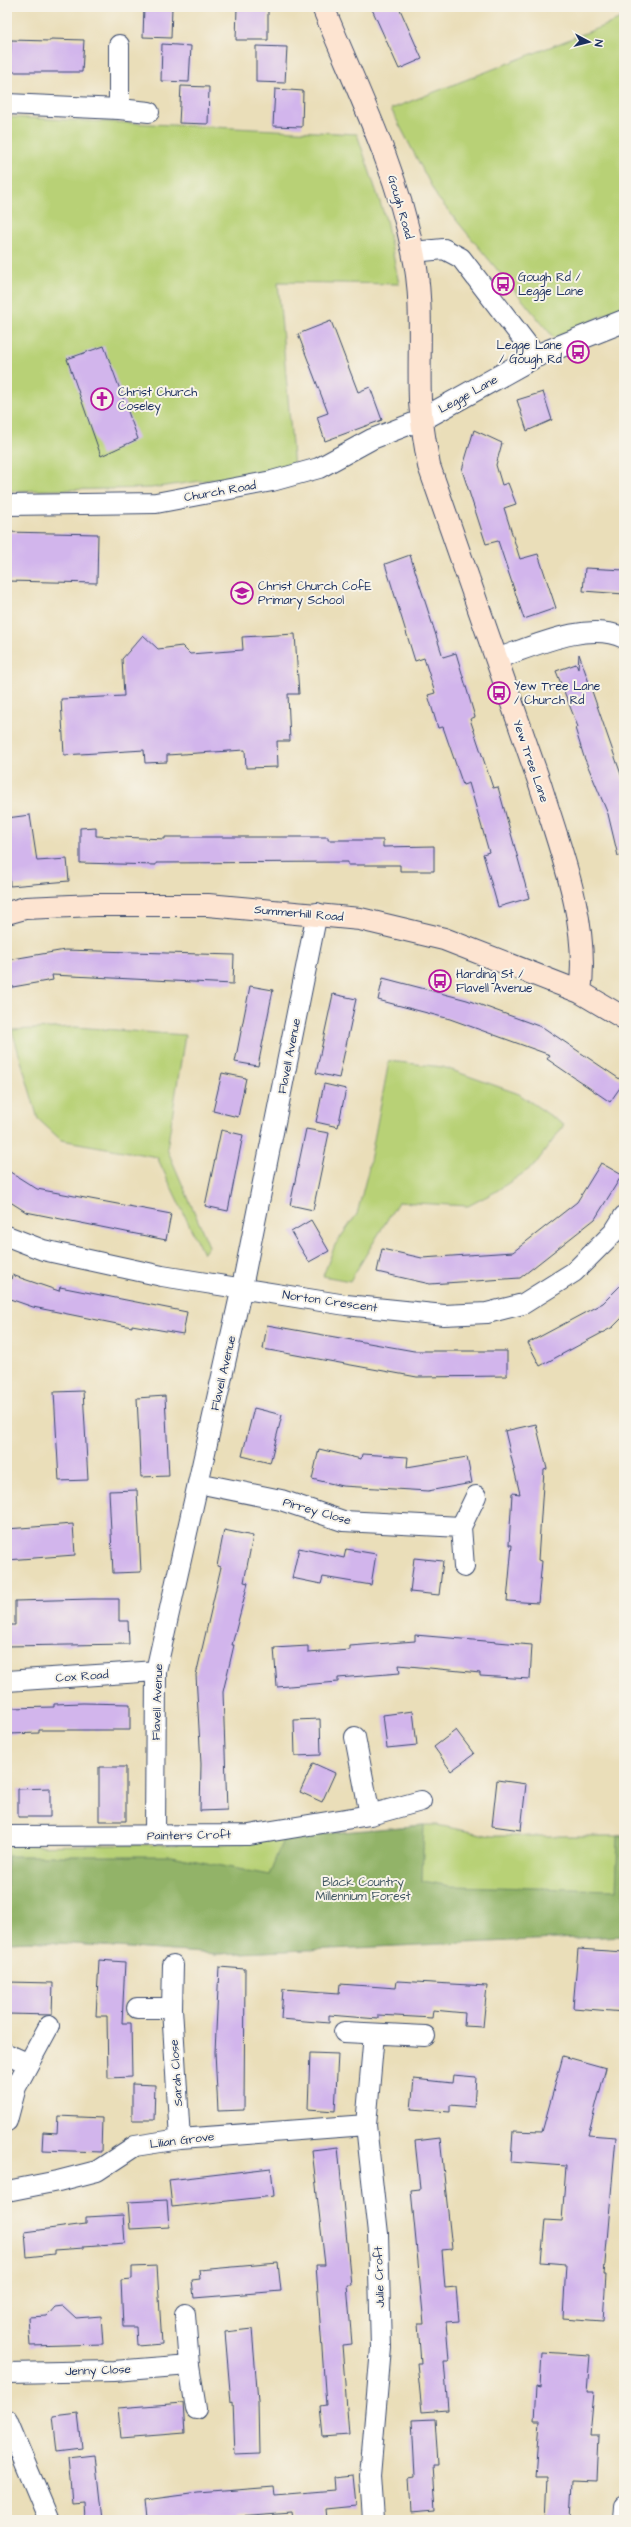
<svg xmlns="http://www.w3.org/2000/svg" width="631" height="2527" font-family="'Architects Daughter',sans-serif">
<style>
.green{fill:#b8d176;stroke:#6a806a}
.forest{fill:#92b367;stroke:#567162}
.building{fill:#d2b5ec}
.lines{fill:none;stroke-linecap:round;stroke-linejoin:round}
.minor-casing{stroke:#3a496c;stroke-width:22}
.tertiary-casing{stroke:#3a496c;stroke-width:24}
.secondary-casing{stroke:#3a496c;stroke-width:24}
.minor{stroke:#fff;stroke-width:20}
.tertiary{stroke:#fff;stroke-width:22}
.secondary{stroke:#fde4d1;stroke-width:22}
.labels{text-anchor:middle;stroke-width:4;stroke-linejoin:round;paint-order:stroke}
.street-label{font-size:12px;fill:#1b2f5e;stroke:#f7f3e8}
.poi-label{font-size:12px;fill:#1b2f5e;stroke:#f7f3e8;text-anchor:start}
.park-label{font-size:12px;fill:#425864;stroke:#f7f3e8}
</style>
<rect width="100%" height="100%" fill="#f7f3e8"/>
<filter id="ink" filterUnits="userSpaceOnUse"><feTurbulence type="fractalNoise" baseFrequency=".025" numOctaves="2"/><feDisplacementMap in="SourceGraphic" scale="8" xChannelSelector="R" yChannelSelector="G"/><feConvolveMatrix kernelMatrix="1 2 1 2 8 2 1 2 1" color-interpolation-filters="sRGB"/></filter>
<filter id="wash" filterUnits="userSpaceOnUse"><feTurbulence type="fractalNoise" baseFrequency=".012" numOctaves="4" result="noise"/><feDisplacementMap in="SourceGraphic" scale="16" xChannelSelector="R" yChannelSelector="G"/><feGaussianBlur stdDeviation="0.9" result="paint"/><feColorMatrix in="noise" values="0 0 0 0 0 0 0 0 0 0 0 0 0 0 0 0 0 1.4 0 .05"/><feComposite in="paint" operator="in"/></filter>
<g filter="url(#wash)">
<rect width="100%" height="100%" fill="#eadeb9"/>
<path class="green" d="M624,18V306L554,338L437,197L391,109Z
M7,117L357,134L386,220L399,284L278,282L294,468L151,488L7,491Z
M75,1027L185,1035L167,1149L209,1246L203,1254L157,1157L61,1140L38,1119L12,1030Z
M389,1061L443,1067L519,1094L564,1125L534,1166L495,1192L468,1206L398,1202L350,1281L323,1276L335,1245L357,1214L368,1171Z
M424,1825H437L491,1836H624V1934L217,1954L31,1941L7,1942V1846L223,1844Z"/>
<path class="forest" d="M424,1825L422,1881L451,1886L616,1890L618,1836H624V1936L217,1954L31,1941L7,1942V1856H171L269,1875L284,1837Z"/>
<g id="blocks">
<path class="building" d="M144,7H172L171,38L143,37Z
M237,7H268V40H236Z
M371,7H399L422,59L399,69Z
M51,39L84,40L82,72H10L11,40L50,41Z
M162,44L191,46L189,82L161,81Z
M256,46L287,47L285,83L256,82Z
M181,86L209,87L208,124L179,123Z
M275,89L303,91L302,127L273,126Z
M331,321L358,392L370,387L382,420L325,441L317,417L328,413L298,334Z
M104,346L138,439L101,456L67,359Z
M543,392L552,420L527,431L517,400Z
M474,430L502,443L496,465L502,485L508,483L516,504L504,508L520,559L538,554L556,608L524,619L498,541L486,544L462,470Z
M7,532L98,534L97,583L7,581Z
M410,555L443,657L456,653L475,717L470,719L493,788L498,787L529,898L498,907L483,854L489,852L469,783L463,785L443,727L438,728L428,695L435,693L424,658L415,661L385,564Z
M585,568L624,570V594L583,591Z
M295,634L299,694H288L290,741H277L278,767L246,768L245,750L167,755V762L145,763L144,750L64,755L61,699L124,696L122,659L143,635L158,649L182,646L190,654L243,650L242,637Z
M579,654L624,783V855L618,856L608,814L584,757L575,728L578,727L556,671L576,664L578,669Z
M30,815L37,861L67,859L69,881L10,886L7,818Z
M96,827V836L165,839V837H328V840H383V847L434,846V871H400V865H348V862L156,863V865L80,863V828Z
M65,950L234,955L233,984L52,975L53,980L7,988V960Z
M383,978L467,1000L544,1028L624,1082L610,1102L547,1059L550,1055L450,1019L378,1000Z
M250,986L273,990L258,1066L235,1062Z
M333,994L356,999L339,1078L316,1073Z
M222,1073L246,1078L238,1117L213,1111Z
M324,1084L346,1089L338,1127L316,1122Z
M306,1129L329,1133L313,1210L290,1205Z
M221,1130L243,1135L228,1211L205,1206Z
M601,1163L622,1175L595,1219L520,1278L430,1284L377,1272L382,1249L422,1258L513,1252L577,1202Z
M7,1170L37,1189L171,1214L166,1240L26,1212L7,1200Z
M311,1220L329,1251L309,1262L291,1232Z
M12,1275L59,1291L60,1287L187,1312L183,1334L132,1325V1327L33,1307L7,1298Z
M624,1282V1316L613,1327L540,1366L528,1343L603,1303Z
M267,1325L414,1351H507V1376L417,1377L263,1349Z
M83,1391L88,1480L59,1481L54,1392Z
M165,1396L169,1476L141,1477L137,1398Z
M254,1408L282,1415L270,1463L242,1456Z
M536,1424L547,1469L544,1470L538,1560L542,1561L538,1603L507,1601L512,1545H509L512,1493L520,1494L505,1431Z
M319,1449L361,1459L362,1454L408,1457L407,1467L467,1457L472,1483L428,1491L342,1486L312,1479Z
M137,1490L141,1572L113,1573L109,1491Z
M73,1524L75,1555L7,1560V1529Z
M224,1530L253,1536L244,1582L248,1583L232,1645H234L223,1692L227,1810L200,1811L201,1764L196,1675L221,1567L217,1566Z
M299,1548L344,1558L346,1549L376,1554L371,1585L323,1577L321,1584L292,1578Z
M414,1558L443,1561L439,1595L410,1592Z
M92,1599H119V1621H128L129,1644L7,1646V1625H15V1601Z
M415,1635L532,1645L530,1679L480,1676V1673L399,1665L400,1673L338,1678V1682L277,1687L274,1648L308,1646V1653L350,1650V1646L415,1641Z
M83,1703L130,1704V1730H39V1733L9,1734V1708L54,1707V1704Z
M413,1711L417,1745L387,1748L383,1715Z
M320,1719L321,1755L295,1756L294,1720Z
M456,1730L474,1754L451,1771L434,1747Z
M313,1763L335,1773L322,1802L300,1792Z
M99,1767H126V1821H99Z
M497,1780L526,1784L521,1830L492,1826Z
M50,1788V1817H18V1789Z
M578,1949L624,1952V2012L573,2008Z
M99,1960L125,1962L122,2023H131L132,2077L108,2078L107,2016H96Z
M219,1967L245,1969L244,2110L218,2111L215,2052Z
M397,1981L487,1986L483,2027L464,2026L465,2013L433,2010L432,2018L378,2015V2019L329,2015V2023L281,2019L283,1989L339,1993L340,1984L396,1988Z
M7,1982L53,1983L52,2015L7,2014Z
M310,2053L338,2054L335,2111L308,2109Z
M563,2056L606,2068L588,2135L616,2137L604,2275H606L603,2321L563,2318L566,2264L541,2262L545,2220L562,2221L566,2166L511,2162L513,2131L542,2132Z
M453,2075L476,2077L474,2107L450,2105V2112L411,2109L414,2079L452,2083Z
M132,2084L155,2085L154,2120H132Z
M58,2116L102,2118L101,2152L42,2150L43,2132L57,2133Z
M440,2138L452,2249L442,2250L445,2288L456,2287L459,2321L446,2322L449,2361H444L448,2410L422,2412L417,2363H421L418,2324H424L411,2190L420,2189L415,2141Z
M338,2147L351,2285H347L352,2344L342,2345L349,2435L323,2437L320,2406L326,2405L316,2265H325L312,2150Z
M271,2168L274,2196L172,2207L169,2180Z
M167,2200L169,2227L130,2229L128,2202Z
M123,2215L125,2243L84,2246V2248L54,2250V2254L27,2257L25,2232L86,2224V2217Z
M278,2263L281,2291L194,2298L192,2280L200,2279L199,2270Z
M157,2266L162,2344L137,2346L136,2327H123L121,2280L132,2279V2267Z
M63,2306L76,2318L101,2316L103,2344L30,2346L28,2317L47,2316L55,2307Z
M252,2329L258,2401L259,2454L235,2455L233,2402L231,2403L225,2332Z
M542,2352L590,2355L587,2392H594L590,2436H599L597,2481L572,2480L570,2520H545L547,2478H536L540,2420H534L536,2387L540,2388Z
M183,2403L185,2433L121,2438L118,2408Z
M78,2413L82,2448L57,2451L53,2416Z
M435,2419L438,2466H433L436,2510L411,2512L409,2477L415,2476L412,2420Z
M95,2455L102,2520H85L84,2501L72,2502L68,2458Z
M353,2475L356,2506L325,2509L326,2519L293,2520L292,2513L238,2517V2520H147L145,2500L198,2493L274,2487L275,2495L335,2490L334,2477Z"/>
</g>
</g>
<g filter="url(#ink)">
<use href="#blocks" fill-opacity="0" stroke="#3a496c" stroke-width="1"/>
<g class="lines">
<g class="minor-casing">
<path id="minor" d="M119,45V109
M7,104L119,109L149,112
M413,252L444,249L461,258L536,356
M7,505L156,503L272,481L319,468L372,439L421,420
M496,659C532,647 588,620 624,638
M7,1236L43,1250L162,1276L346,1305L444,1315L487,1313L523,1304L574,1272L614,1232L624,1216
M198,1483L281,1500L343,1521L461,1527
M464,1567L461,1527L476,1496
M7,1681L156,1671
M355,1737L370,1815
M7,1836L249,1835L370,1815L421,1801
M155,1836L156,1671L242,1287L317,913
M173,1965L172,2008L180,2139
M137,2008H172
M344,2032L425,2036
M7,2054L27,2063
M7,2121L16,2087L49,2026
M7,2191L58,2181L97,2171L135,2146L180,2139L366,2125
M185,2314L189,2365
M7,2373L114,2371L189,2365L196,2409
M7,2420L49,2520
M373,2520L370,2476L381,2348L378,2234L366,2125L374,2034
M623,2520L624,2506"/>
</g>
<g class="tertiary-casing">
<path id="tertiary" d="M421,420L536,356L624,321"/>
</g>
<g class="secondary-casing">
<path id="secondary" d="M323,7C356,88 396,166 413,252C424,301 418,350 420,400C421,422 425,444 429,466L540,784C560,849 590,923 580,992
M7,913L25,908L95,905H208L360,919L444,939L580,992L624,1018"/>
</g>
<use href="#minor" class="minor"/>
<use href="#tertiary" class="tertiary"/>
<use href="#secondary" class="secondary"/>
</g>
</g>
<defs>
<g id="bus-ring" transform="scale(1.15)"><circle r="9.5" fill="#f7f3e8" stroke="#b5179e" stroke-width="1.5"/><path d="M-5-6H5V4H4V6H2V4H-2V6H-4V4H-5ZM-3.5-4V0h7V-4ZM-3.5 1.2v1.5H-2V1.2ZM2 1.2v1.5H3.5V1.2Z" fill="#b5179e"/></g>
<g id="church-ring" transform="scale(1.15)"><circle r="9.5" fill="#f7f3e8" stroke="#b5179e" stroke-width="1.5"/><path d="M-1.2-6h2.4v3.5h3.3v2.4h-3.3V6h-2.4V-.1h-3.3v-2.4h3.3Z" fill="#b5179e"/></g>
<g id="school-ring" transform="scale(1.15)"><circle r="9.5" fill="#f7f3e8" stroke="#b5179e" stroke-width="1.5"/><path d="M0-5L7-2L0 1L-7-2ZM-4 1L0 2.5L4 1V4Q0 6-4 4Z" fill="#b5179e"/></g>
</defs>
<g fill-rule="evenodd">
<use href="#bus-ring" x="503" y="284"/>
<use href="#bus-ring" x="578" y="352"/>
<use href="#church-ring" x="102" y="399"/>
<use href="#school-ring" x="242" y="593"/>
<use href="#bus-ring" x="499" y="693"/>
<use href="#bus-ring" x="440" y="981"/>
</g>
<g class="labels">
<g class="street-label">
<text transform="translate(401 207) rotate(74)" y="4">Gough Road</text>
<text transform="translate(468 394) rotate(-29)" y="4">Legge Lane</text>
<text transform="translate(220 491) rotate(-10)" y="4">Church Road</text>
<text transform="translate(531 761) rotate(71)" y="4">Yew Tree Lane</text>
<text transform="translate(299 913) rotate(5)" y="4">Summerhill Road</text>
<text transform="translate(289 1056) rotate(-79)" y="4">Flavell Avenue</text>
<text transform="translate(330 1301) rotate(8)" y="4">Norton Crescent</text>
<text transform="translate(223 1373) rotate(-77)" y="4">Flavell Avenue</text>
<text transform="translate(317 1511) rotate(16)" y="4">Pirrey Close</text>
<text transform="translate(82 1676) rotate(-4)" y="4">Cox Road</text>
<text transform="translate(157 1702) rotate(-88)" y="4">Flavell Avenue</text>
<text transform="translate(189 1835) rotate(-1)" y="4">Painters Croft</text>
<text transform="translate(176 2073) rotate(-94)" y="4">Sarah Close</text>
<text transform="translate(182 2140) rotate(-7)" y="4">Lilian Grove</text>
<text transform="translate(379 2277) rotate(-92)" y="4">Julie Croft</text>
<text transform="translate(98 2370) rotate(-2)" y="4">Jenny Close</text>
</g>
<g class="poi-label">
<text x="518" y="281">Gough Rd /<tspan x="518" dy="14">Legge Lane</tspan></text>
<text x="562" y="349" text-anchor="end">Legge Lane<tspan x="562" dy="14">/ Gough Rd</tspan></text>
<text x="118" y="396">Christ Church<tspan x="118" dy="14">Coseley</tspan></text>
<text x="258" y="590">Christ Church CofE<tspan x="258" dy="14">Primary School</tspan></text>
<text x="514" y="690">Yew Tree Lane<tspan x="514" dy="14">/ Church Rd</tspan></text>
<text x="456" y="978">Harding St /<tspan x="456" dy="14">Flavell Avenue</tspan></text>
</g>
<g class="park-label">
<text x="363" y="1886">Black Country<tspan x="363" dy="14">Millennium Forest</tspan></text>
</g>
</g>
<rect width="631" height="2527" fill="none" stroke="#f7f3e8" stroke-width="24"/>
<g transform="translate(589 42) rotate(97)" stroke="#f7f3e8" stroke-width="3" paint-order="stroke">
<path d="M0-3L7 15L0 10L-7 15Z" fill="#1b2f5e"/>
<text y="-6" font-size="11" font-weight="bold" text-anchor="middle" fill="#1b2f5e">N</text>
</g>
</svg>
